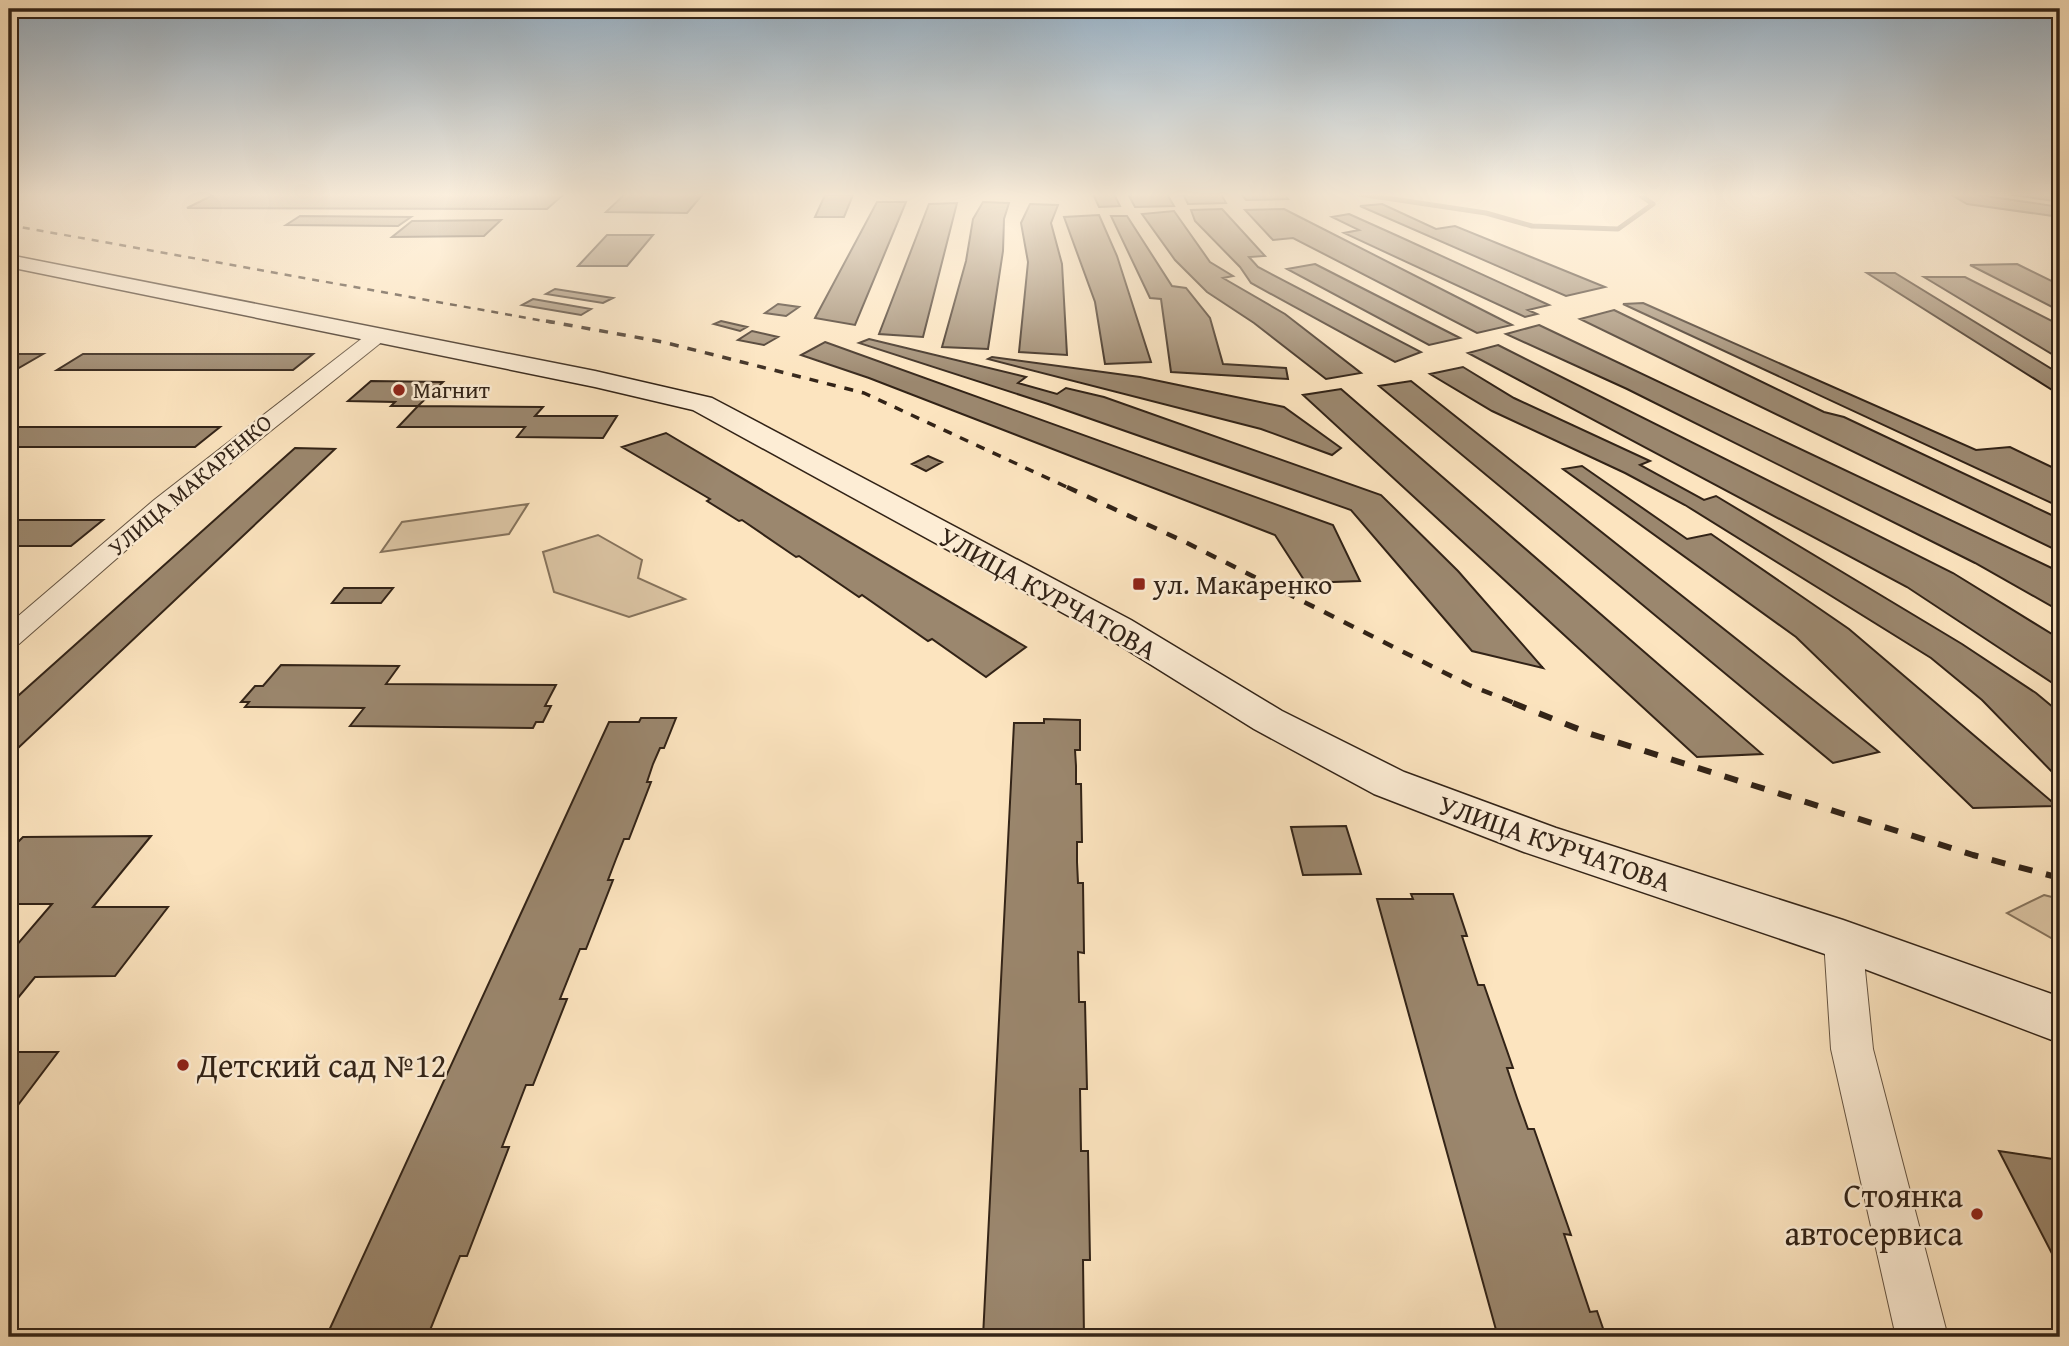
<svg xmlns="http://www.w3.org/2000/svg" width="2069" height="1346" font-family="'Gentium Book Plus',serif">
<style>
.green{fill:#dac3a2;stroke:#86735c;stroke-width:2}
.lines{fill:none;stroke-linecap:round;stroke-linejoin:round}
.stream{stroke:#826f5a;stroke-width:5}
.building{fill:#9b876e;stroke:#322317;stroke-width:2}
.street-casing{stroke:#645341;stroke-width:2}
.secondary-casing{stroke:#322317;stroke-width:3}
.street{fill:#fdedd5;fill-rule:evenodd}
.secondary{fill:#fdedd5;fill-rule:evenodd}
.rail-far3{stroke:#322317;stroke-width:2.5;stroke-dasharray:7 7;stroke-linecap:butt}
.rail-far2{stroke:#322317;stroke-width:3.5;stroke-dasharray:9 9;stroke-linecap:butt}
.rail-far1{stroke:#322317;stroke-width:4.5;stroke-dasharray:11 11;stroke-linecap:butt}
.rail{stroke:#322317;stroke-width:6;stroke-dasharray:14 14;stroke-linecap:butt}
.poi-dot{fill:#8f2418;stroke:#fdedd5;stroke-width:2.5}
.labels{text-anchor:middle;stroke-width:5;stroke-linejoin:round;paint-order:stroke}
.far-poi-label{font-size:23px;fill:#322317;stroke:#fdedd5;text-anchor:start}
.far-street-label{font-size:23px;fill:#322317;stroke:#fdedd5}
.poi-label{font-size:28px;fill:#322317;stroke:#fdedd5;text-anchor:start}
.street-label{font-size:28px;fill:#322317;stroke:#fdedd5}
.near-poi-label{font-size:33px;fill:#322317;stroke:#fdedd5;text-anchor:start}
</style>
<rect width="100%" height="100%" fill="#fce4bf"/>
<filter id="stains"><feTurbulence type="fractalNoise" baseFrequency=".00286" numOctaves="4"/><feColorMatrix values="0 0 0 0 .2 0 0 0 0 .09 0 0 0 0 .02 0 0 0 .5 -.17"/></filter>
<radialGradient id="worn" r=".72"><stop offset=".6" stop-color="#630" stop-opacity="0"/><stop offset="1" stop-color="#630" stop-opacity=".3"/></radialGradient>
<path class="green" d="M528,504L509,534L381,552L402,522Z
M598,535L642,560L638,578L685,599L629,617L554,592L543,552Z
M2044,895L2060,899V943L2007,913Z"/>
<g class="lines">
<path class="stream" d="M1359,194L1486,213L1532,226L1618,229L1653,204L1638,194"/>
</g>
<path class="building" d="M215,194H564L547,209L187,208Z
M625,194H703L687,213L606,212Z
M1093,194H1114L1120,206L1099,207Z
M1128,194H1167L1174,206L1135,207Z
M1183,194H1221L1226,203L1188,204Z
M1241,194H1284L1288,199L1246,200Z
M1950,194H1973L2060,207V217L1967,204Z
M2007,194H2060V202L2054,201Z
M825,195H853L844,217H815Z
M877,202H906L855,325L815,318Z
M983,202L1009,203L1004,219L1003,251L988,349L942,347L966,261L973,219Z
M957,203L923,337L879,334L929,204Z
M1030,204L1058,205L1051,223L1062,264L1067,355L1019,352L1028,262L1021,223Z
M1382,204L1436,229L1455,226L1605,287L1566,296L1360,206Z
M1222,209L1265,256L1249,257L1258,267L1421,352L1395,362L1251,283L1240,267L1195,221L1191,210Z
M1284,209L1512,325L1477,333L1293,238L1273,240L1245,210Z
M1174,211L1210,262L1233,276L1223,278L1285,314L1361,373L1326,379L1254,323L1207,292L1175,260L1142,214Z
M1349,214L1398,236L1549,305L1528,310L1537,314L1525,317L1344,233L1359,230L1332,217Z
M1099,215L1117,256L1151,362L1105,364L1095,302L1064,217Z
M300,216L411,217L398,226L286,225Z
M1111,216H1127L1172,286L1186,288L1210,318L1223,364L1286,368L1288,379L1171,372L1161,299L1150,298Z
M501,220L484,236L392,237L412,221Z
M607,235H653L627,266H578Z
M1315,264L1460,338L1429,345L1287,269Z
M2017,264L2060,285V311L1970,265Z
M1867,273H1895L2060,374V395Z
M1924,277H1965L2060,325V359Z
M555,289L613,298L603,303L546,294Z
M533,299L591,309L581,315L522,305Z
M1643,303L1976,450L2010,447L2060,471V507L1623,304Z
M778,304L799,307L786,316L765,313Z
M1614,310L1824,412L1844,417L2060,519V552L1580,319Z
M721,321L747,327L740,331L714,324Z
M1539,325L2060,572V611L1975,563L1627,389L1506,334Z
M752,331L778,337L764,345L738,340Z
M869,339L1026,377L1018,383L1057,394L1066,388L1104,397L1381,495L1458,571L1543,668L1472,651L1351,510L1048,404L859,343Z
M825,342L1333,525L1360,581L1306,583L1275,535L869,378L801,355Z
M1498,345L1953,573L2060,639V688L1907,587L1468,353Z
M9,354H43L17,369H9Z
M83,354H313L293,370H57Z
M992,357L1140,377L1284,407L1341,448L1332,455L1261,429L988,359Z
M1463,367L1514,398L1650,461L1640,465L1704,500L1716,496L1962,644L2036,693L2060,713V780L1982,700L1931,658L1685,505L1625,473L1492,411L1430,374Z
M371,381L443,382L418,406H391L395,402L348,401Z
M1411,381L1879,752L1833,763L1379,386Z
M1341,389L1762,754L1697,757L1303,395Z
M418,406L543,407L535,416H617L603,438L517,437L525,427H398Z
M9,427H220L195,447H9Z
M666,433L1026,647L986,677L932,639L928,641L862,595L859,597L799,556L796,557L742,520L739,521L707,501L710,499L622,447Z
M295,448L335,449L16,750L9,749V704Z
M928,456L942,462L926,471L912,464Z
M1582,466L1687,539L1711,534L1849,629L2057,806L1973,808L1796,637L1563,469Z
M9,520H103L71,546H9Z
M344,588H393L381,603H332Z
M281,665L399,666L386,684L556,685L545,706H551L543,722H536L533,728L350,726L364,708L245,707L249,702H241L255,686H263Z
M641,718H676L664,748H660L653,764L647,782H651L629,839H624L616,859L608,880H613L586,949H580L560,999H567L533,1085H526L502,1147H509L467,1256H460L428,1335L435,1337H326L609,722H639Z
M1044,719L1080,720V750H1075L1076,766V784H1081L1082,842H1077V862L1078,883H1083L1084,953L1078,952L1079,1002H1085L1087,1089H1080L1081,1151H1088L1090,1260H1083L1084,1337H983L1014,723H1044Z
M1346,826L1361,874L1303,875L1291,827Z
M151,836L93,907H168L115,976L35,977L9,1009V954L52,904H9V851L23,837Z
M1411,894H1453L1467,936H1462L1478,985H1484L1513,1068H1507L1517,1098L1528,1129H1534L1571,1235L1564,1234L1590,1312L1597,1311L1606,1337H1498L1377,899H1413Z
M9,1052H58L9,1117Z
M1999,1151L2060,1160V1269Z"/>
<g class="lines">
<g class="street-casing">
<path id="street" d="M376,331L383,333L385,337L383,341L172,510L19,644L9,647V624L154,500L369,333Z
M1843,924L1857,929L1862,940L1873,1049L1948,1337H1896L1831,1049L1824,940L1829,929Z"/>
</g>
<g class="secondary-casing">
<path id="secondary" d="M9,255L595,371L712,398L1131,620L1282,711L1404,772L1556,828L1843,920L2060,997V1043L1825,954L1524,852L1374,794L1254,729L1105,636L693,410L595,387L9,267Z"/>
</g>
<use href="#street" class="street"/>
<use href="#secondary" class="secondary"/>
<path class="rail-far3" d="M9,225L555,323"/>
<path class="rail-far2" d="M546,321L663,342L864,393L1071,489"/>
<path class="rail-far1" d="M1067,487L1185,542L1469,685L1517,704"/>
<path class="rail" d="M1513,703L1591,734L1973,855L2060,878"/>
</g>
<linearGradient id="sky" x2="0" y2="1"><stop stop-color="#94adc1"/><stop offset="0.51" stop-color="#fef3e2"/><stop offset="1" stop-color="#fef3e2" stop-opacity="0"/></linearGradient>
<rect width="2069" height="382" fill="url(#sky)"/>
<g class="poi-dot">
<circle cx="399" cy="390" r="7"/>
<rect x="1132" y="577" width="14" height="14" rx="3.5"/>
<circle cx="183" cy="1065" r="7"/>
<circle cx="1977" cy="1214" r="7"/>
</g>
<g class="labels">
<g class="far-poi-label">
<text x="413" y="398">Магнит</text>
</g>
<g class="far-street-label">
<text transform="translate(190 485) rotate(-40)" y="8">УЛИЦА МАКАРЕНКО</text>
</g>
<g class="poi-label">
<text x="1153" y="594">ул. Макаренко</text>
</g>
<g class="street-label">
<text transform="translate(1048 593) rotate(29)" y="10">УЛИЦА КУРЧАТОВА</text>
<text transform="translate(1555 843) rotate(19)" y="10">УЛИЦА КУРЧАТОВА</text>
</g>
<g class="near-poi-label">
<text x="197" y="1077">Детский сад №12</text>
<text x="1963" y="1207" text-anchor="end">Стоянка<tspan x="1963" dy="38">автосервиса</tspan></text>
</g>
</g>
<rect width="2069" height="1346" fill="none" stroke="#fce4bf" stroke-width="35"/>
<rect x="10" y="10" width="2048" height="1325" fill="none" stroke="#322317" stroke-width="3.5"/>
<rect x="18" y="18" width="2034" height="1311" fill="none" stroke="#322317" stroke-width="2"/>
<rect width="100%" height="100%" filter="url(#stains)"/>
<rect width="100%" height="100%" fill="url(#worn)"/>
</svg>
